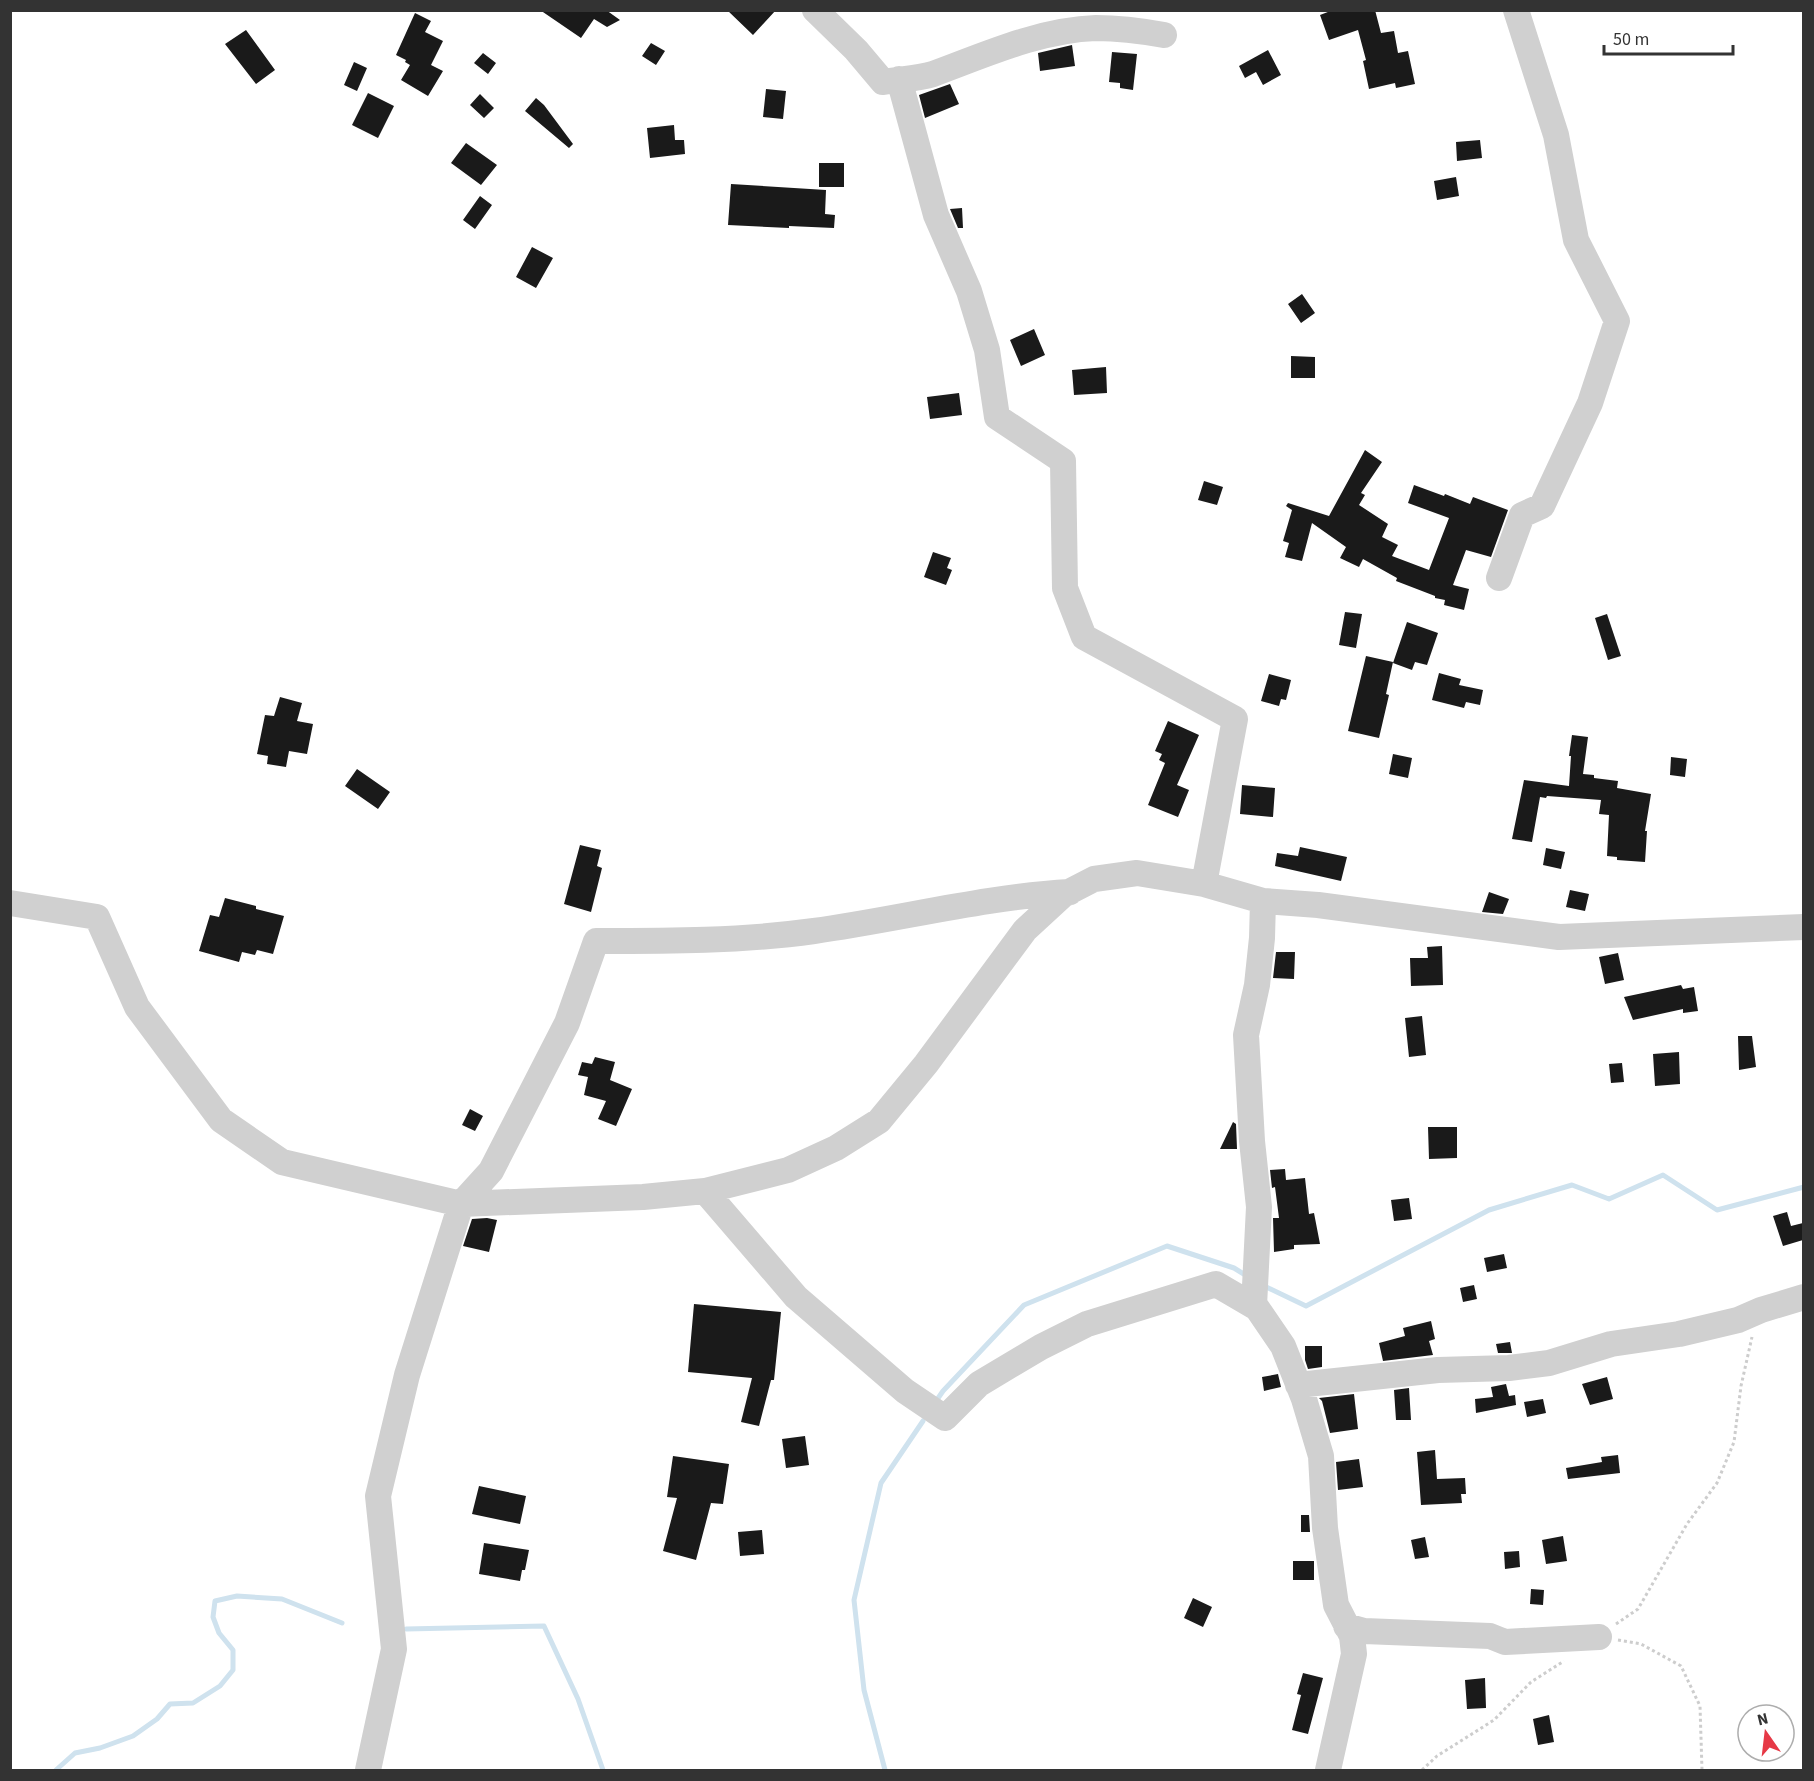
<svg xmlns="http://www.w3.org/2000/svg" width="1814" height="1781" font-family="'Source Sans 3',sans-serif">
<style>
.lines{fill:none;stroke-linecap:round;stroke-linejoin:round}
.stream{stroke:#cfe2ee;stroke-width:5}
.building{fill:#1a1a1a}
.path{stroke:#cdcdcd;stroke-width:3;stroke-dasharray:3 3;stroke-linecap:butt}
.minor{stroke:#d0d0d0;stroke-width:26}
</style>
<rect width="100%" height="100%" fill="#fff"/>
<g class="lines">
<path class="stream" d="M1262,1285L1306,1306L1489,1210L1572,1185L1609,1199L1663,1175L1717,1210L1804,1187
M934,1404L943,1391L1024,1305L1167,1246L1234,1268L1247,1276
M406,1629L544,1626L578,1699L603,1770
M56,1770L75,1753L100,1748L133,1736L157,1719L170,1704L193,1703L220,1686L233,1670V1650L219,1633L213,1617L215,1601L237,1596L282,1599L342,1623
M885,1770L864,1690L854,1600L881,1483L923,1421"/>
</g>
<path class="building" d="M540,10H606L620,20L607,27L594,19L581,38Z
M727,10H776L753,35Z
M1333,10H1375L1381,33L1394,31L1398,53L1408,51L1415,84L1396,88L1395,83L1369,89L1363,61L1366,60L1358,30L1329,40L1320,15Z
M415,13L431,21L425,32L443,41L431,65L443,71L428,96L401,80L410,65L405,62L406,60L396,55Z
M246,30L275,70L256,84L225,44Z
M651,43L665,51L656,65L642,56Z
M1072,45L1075,66L1040,71L1038,53Z
M1268,50L1281,75L1263,85L1256,72L1245,78L1239,66Z
M1112,52L1137,54L1133,90L1120,88V83L1109,82Z
M483,53L496,63L488,74L474,63Z
M354,62L367,68L357,91L344,85Z
M950,84L959,104L925,118L919,95Z
M766,89L786,91L783,119L763,117Z
M368,93L394,106L378,138L352,125Z
M480,94L494,108L484,118L470,105Z
M536,98L544,105L573,144L569,148L525,111Z
M674,125L675,140H684L685,154L650,158L647,128Z
M1480,140L1482,158L1457,161L1456,142Z
M466,143L497,165L481,185L451,163Z
M819,163H844V187H819Z
M1456,177L1459,196L1437,200L1434,181Z
M731,184L826,190L825,214L835,215L834,228L789,226V228L728,225Z
M480,196L492,205L475,229L463,220Z
M962,208L963,228H958L950,209Z
M532,247L553,258L536,288L516,277Z
M1302,294L1315,313L1301,323L1288,304Z
M1034,329L1045,355L1021,366L1010,340Z
M1291,356L1315,357V378H1291Z
M1106,367L1107,393L1074,395L1072,370Z
M959,393L962,415L930,419L927,397Z
M1365,450L1382,462L1361,493L1365,495L1359,505L1388,524L1382,537L1398,545L1392,556L1429,570L1449,518L1408,503L1414,485L1444,496L1445,494L1470,504L1473,497L1508,510L1491,557L1466,550L1453,585L1469,589L1464,610L1444,605L1445,600L1435,598V596L1396,581L1397,578L1363,559L1359,567L1340,558L1346,547L1312,523L1302,561L1285,557L1289,543L1283,541L1292,510L1286,506L1288,503L1329,516Z
M1204,481L1223,487L1217,505L1198,500Z
M933,552L951,558L947,568L952,570L946,585L924,577Z
M1345,612L1362,614L1356,648L1339,645Z
M1607,614L1621,656L1608,660L1595,618Z
M1407,622L1438,633L1427,665L1415,662L1412,670L1393,663Z
M1366,656L1393,662L1386,694L1389,695L1379,738L1348,731Z
M1439,673L1461,679L1459,685L1483,690L1480,705L1466,702L1464,708L1432,700Z
M1269,674L1291,680L1286,700L1281,699L1279,706L1261,701Z
M280,697L302,703L297,721L313,724L307,754L289,751L286,767L267,764L268,756L257,754L265,715L274,716Z
M1168,721L1199,735L1177,785L1189,790L1178,817L1148,805L1165,763L1159,760L1162,754L1155,751Z
M1572,735L1588,737L1583,774L1594,775V778L1618,781L1617,788L1651,794L1645,831H1647L1645,862L1617,860V857L1607,856L1609,815L1599,814L1601,800L1547,796L1546,798L1540,797L1532,842L1512,839L1524,780L1569,786L1571,756H1569Z
M1393,754L1412,758L1408,778L1389,774Z
M1671,757L1687,759L1685,777L1670,775Z
M357,769L390,792L378,809L345,786Z
M1242,785L1275,788L1273,817L1240,814Z
M580,845L601,850L597,866L602,868L591,912L564,904Z
M1300,847L1347,857L1341,881L1275,866L1277,853L1298,856Z
M1546,848L1565,852L1561,869L1543,865Z
M1570,890L1589,894L1585,911L1566,907Z
M1489,892L1509,899L1503,914L1482,912Z
M225,898L256,906V909L284,916L273,954L257,950L255,955L242,952L239,962L199,951L210,915L219,917Z
M1442,946L1443,985L1411,986L1410,958H1428L1427,947Z
M1276,952H1295L1294,979L1273,978Z
M1618,953L1624,980L1605,984L1599,957Z
M1681,985L1683,989L1694,987L1698,1011L1683,1013V1009L1633,1020L1624,997Z
M1422,1016L1426,1055L1409,1057L1405,1018Z
M1738,1036H1752L1756,1067L1739,1070Z
M1679,1052L1680,1084L1655,1086L1653,1054Z
M595,1057L615,1062L610,1080L632,1089L616,1126L598,1119L606,1101L584,1095L588,1077L578,1075L582,1062L592,1064Z
M1622,1063L1624,1082L1611,1083L1609,1064Z
M470,1109L483,1116L475,1131L462,1125Z
M1233,1122L1236,1124L1237,1149H1220Z
M1428,1127H1457V1158L1429,1159Z
M1285,1169L1286,1180L1305,1178L1309,1214L1314,1213L1320,1244L1294,1245V1249L1274,1252L1273,1218H1279L1275,1187L1272,1188L1270,1170Z
M1409,1198L1412,1219L1394,1221L1391,1200Z
M1787,1212L1791,1226L1803,1223V1240L1783,1246L1773,1216Z
M487,1218L497,1220L489,1252L463,1246L472,1219Z
M1504,1254L1507,1268L1487,1272L1484,1258Z
M1474,1285L1477,1299L1463,1302L1460,1288Z
M694,1304L781,1312L774,1380H771L759,1426L741,1422L752,1378L688,1372Z
M1431,1321L1435,1339L1429,1341L1433,1355L1383,1361L1379,1343L1405,1336L1403,1328Z
M1510,1342L1512,1353H1498L1496,1344Z
M1305,1346H1322V1367L1308,1369L1305,1360Z
M1278,1374L1281,1387L1264,1391L1262,1377Z
M1607,1377L1613,1399L1590,1405L1582,1384Z
M1506,1384L1509,1396L1515,1395L1516,1405L1476,1413L1475,1399L1493,1397L1491,1387Z
M1409,1388L1411,1420H1396L1394,1390Z
M1354,1394L1358,1429L1330,1433L1322,1401L1319,1398Z
M1543,1399L1546,1413L1527,1417L1524,1402Z
M805,1436L809,1465L786,1468L782,1439Z
M1435,1450L1437,1479L1465,1478L1466,1494H1461L1462,1503L1421,1505L1417,1452Z
M1618,1455L1620,1473L1568,1479L1566,1468L1602,1462L1601,1457Z
M673,1456L729,1464L723,1504L711,1503L696,1560L663,1551L677,1498L667,1497Z
M1359,1459L1363,1487L1338,1490L1336,1462Z
M479,1486L526,1496L520,1524L472,1514Z
M1301,1515H1309L1310,1532H1301Z
M762,1530L764,1554L740,1556L738,1532Z
M1563,1536L1567,1561L1546,1564L1542,1540Z
M1425,1537L1429,1557L1415,1559L1411,1540Z
M484,1543L529,1550L525,1570H522L520,1581L479,1574Z
M1519,1551L1520,1567L1505,1569L1504,1552Z
M1293,1561H1314V1580H1293Z
M1531,1589L1544,1590L1543,1605L1530,1604Z
M1193,1598L1212,1607L1203,1627L1184,1618Z
M1303,1673L1323,1678L1308,1734L1292,1730L1301,1695L1297,1694Z
M1485,1678L1486,1708L1467,1709L1465,1680Z
M1549,1715L1554,1742L1538,1745L1533,1719Z"/>
<g class="lines">
<path class="path" d="M1616,1624L1638,1609L1687,1524L1717,1483L1734,1442L1741,1386L1752,1337
M1618,1640L1641,1644L1681,1666L1700,1706L1702,1770
M1422,1770L1437,1756L1494,1720L1531,1682L1564,1661"/>
<path class="minor" d="M815,10L856,50L883,82C899,79 917,79 933,74C985,55 1039,30 1096,28C1119,28 1142,31 1164,35
M899,79L936,215L969,291L987,350L997,417L1063,461L1065,588L1084,637L1235,719L1204,884
M1499,578L1522,515L1542,506L1590,403L1617,321L1576,240L1556,135L1516,10
M10,903L97,917L137,1007L221,1120L282,1162L461,1204L643,1197L705,1191L788,1170L836,1148L879,1121L926,1064L1025,930L1063,895L1094,879L1137,873L1204,884L1263,901L1318,905L1559,937L1804,927
M705,1191L796,1297L905,1391L945,1418L979,1384L1041,1347L1087,1324L1216,1284L1257,1308L1283,1346L1304,1399L1321,1456L1325,1528L1336,1605L1352,1636L1354,1654L1328,1770
M1254,1306L1259,1207L1252,1141L1246,1035L1257,985L1262,938L1263,901
M1298,1385L1438,1370L1509,1368L1549,1363L1611,1344L1679,1334L1738,1320L1761,1310L1804,1297
M1346,1626L1364,1631L1490,1636L1505,1642L1599,1637
M368,1770L394,1649L378,1496L407,1375L461,1204L491,1171L567,1023L596,941C669,941 742,941 814,931C900,919 984,897 1070,892"/>
</g>
<rect width="1814" height="1781" fill="none" stroke="#333333" stroke-width="24"/>
<g transform="translate(1766 1733) rotate(346)"><circle r="28" fill="#ffffff" stroke="#adadad" stroke-width="1.5"/>
<path d="M0-4.5L10 22L0 15L-10 22Z" fill="#e63946"/>
<text y="-9" font-size="16" font-weight="bold" text-anchor="middle" fill="#333333">N</text>
</g>
<path d="M1604 45v9h129v-9" fill="none" stroke="#333333" stroke-width="3"/>
<text x="1613" y="45" font-size="18" fill="#333333" stroke="#ffffff" stroke-width="4.5" paint-order="stroke">50 m</text>
</svg>
